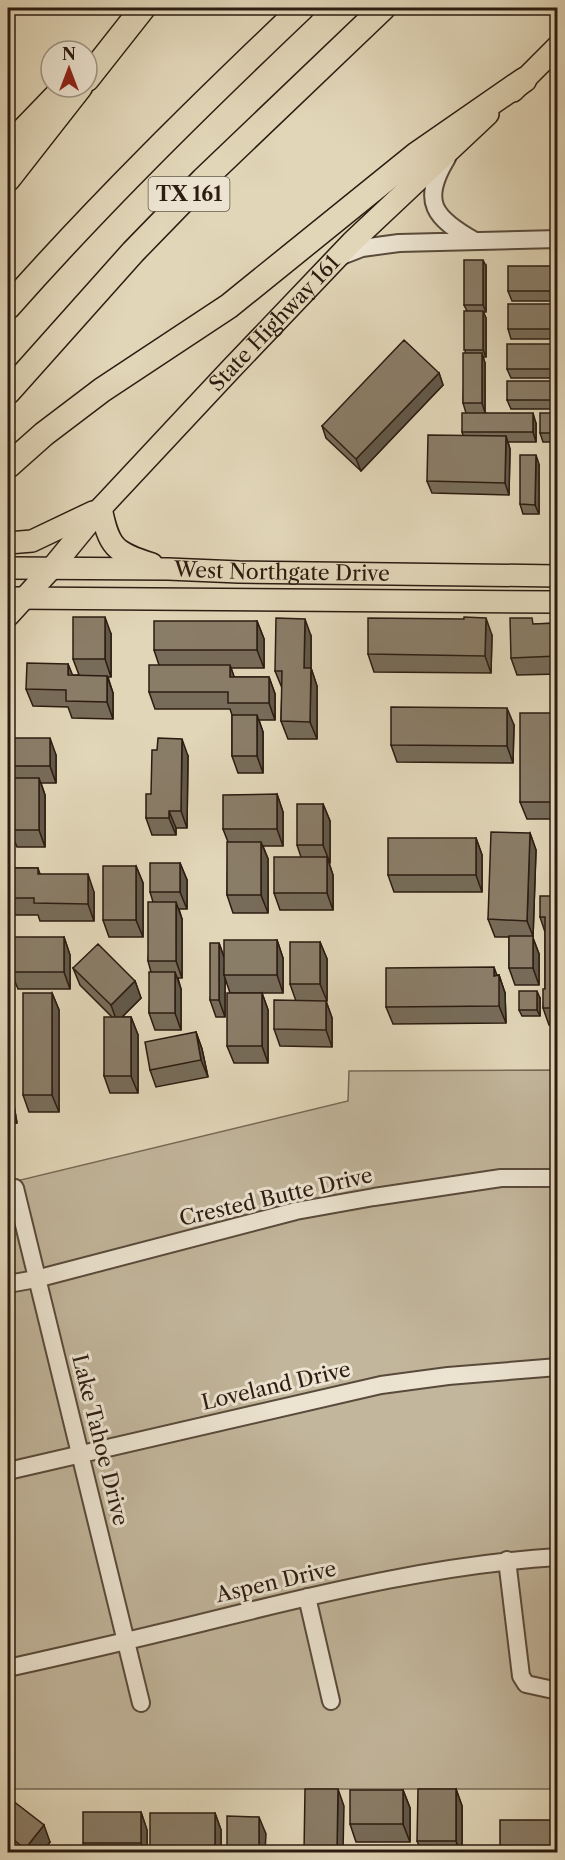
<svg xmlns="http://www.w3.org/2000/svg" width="565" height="1860" font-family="'Libre Caslon Text',serif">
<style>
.green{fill:#c2b69c;stroke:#776956;stroke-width:1.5}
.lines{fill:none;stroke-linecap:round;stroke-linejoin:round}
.minor-casing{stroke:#594a3b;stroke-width:20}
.major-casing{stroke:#2c1c11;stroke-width:24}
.highway-casing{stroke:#2c1c11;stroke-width:27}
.minor{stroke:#ece4d1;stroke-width:16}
.major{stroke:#e1d6b8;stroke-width:21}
.highway{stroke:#e1d6b8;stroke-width:24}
.wall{fill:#776c59;stroke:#2c1c11;stroke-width:1.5}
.shaded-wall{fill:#615849;stroke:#2c1c11;stroke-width:1.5}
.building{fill:#8a7d68;stroke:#2c1c11;stroke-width:1.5}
.labels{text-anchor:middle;stroke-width:6;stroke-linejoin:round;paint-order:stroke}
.shield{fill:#ece4d1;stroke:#66584b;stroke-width:1.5}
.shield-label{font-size:20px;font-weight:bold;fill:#2c1c11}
.street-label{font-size:21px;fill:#2c1c11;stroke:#ece4d1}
</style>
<rect width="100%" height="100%" fill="#e1d6b8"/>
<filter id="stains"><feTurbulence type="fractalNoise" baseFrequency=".00333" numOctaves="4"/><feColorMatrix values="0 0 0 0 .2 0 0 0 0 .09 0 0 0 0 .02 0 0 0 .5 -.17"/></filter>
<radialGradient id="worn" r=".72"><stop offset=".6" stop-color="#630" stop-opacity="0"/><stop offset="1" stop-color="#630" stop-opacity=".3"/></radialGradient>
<path class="green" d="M557,1070V1789H8V1183L348,1101L349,1071Z"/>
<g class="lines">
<g class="minor-casing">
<path id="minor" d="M447,158C420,202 434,218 475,241
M339,257L362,248L399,243L558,239
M15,1188L141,1703
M8,1284L36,1279L296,1211L374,1197L501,1178H558
M8,1471L381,1385L448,1376L558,1367
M507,1560L521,1676L526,1684L558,1691
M307,1597L331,1701
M8,1668C80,1652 153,1635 225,1617C334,1590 445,1564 558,1557"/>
</g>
<g class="major-casing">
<g id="major">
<path d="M513,91L558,46"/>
<path d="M8,144L63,87"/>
<path d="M101,508C109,547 114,552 152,564"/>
<path d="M8,543L32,541L93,512"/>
<path id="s1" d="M8,568L168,569L239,572L558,576"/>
<path d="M14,598L558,602"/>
<path id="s2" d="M8,616L51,569L101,508L229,371L352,242L488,114"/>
</g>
</g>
<g class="highway-casing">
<path id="highway" d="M87,79L143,8
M8,179L80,87
M8,307C101,202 200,105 302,8
M8,392L133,252L203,180L383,8
M8,466L44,434L102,390L229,306L417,154L524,80"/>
</g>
<use href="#minor" class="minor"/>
<use href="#major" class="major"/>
<use href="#highway" class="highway"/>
</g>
<path class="wall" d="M486,266V312H483L486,318V357H483L485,363V413L536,423V442H508L510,449L509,495L432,493L427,481L463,435L462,432L466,413L463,403L467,311L464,305Z
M558,266V301H512L508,291Z
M558,304V339H511L508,329Z
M558,344V378H511L507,369Z
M439,373L443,385L361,471L326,438L322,426Z
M558,381V409H511L507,400Z
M558,413V442H543L540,433Z
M539,464V514H523L520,504Z
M464,619L492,635L491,673L374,672L368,654Z
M257,621L264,639V668H231L234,677H269L275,694V720H259L263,732V773H238L232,756V715L230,709H155L149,692L159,665L154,650Z
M558,623V674L517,675L511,658L535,624Z
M111,634V677H108L113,693V719L72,718L68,707L33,706L26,689L68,664L72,675H79L73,659Z
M311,636V668L317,686V739H288L281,721L282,688L275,671Z
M557,713L558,716V819H527L520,802Z
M514,725L513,763L397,762L391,745Z
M8,738L56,755V783H41L45,795V847H17L10,830V783H8Z
M188,756L187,828H176V835H152L146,818L151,794Z
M277,794L283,812V846H263L268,859V913H233L227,895L228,842L223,829Z
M323,804L330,821V863H329L333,875V910H280L274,893L301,857L297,845Z
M530,833L536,850L533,938L539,954V985H515L509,968V937H495L488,919Z
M476,838L482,855V892H394L388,875Z
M180,863L187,880V909H179L182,919V978H178L181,989V1030H155L149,1013L151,972L148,961L153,902L150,892Z
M136,866L143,883V937H109L103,920Z
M8,868H38L40,874L94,892V921H40L38,915H8Z
M558,896V1025H549L543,1008L545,989V932L540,917Z
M64,937L70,955V989H18L11,972Z
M277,940L283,958V993H230L225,978V1017H216L210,1000L219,943L224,957Z
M320,942L327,959V1001H326L332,1018V1047L280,1046L274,1029L296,1001L290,984Z
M73,968L135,981L141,998L122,1017H131L138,1035V1093H110L104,1076L112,1017L80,985Z
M499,975L505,993L506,1023L393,1024L386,1007Z
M52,993L59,1010V1112H29L23,1095Z
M262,993L268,1010V1063H234L227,1046Z
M540,998V1016H522L519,1010Z
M196,1032L202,1049L208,1077L156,1087L150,1070Z
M8,1083L12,1094L17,1123L8,1124Z
M456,1789L462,1806V1852H422L417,1841Z
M403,1790L410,1808V1842H356L350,1824Z
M8,1797L50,1842L42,1852H14L8,1847Z
M141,1812L147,1830V1852H86L83,1843Z
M215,1813L221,1830V1852H151L150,1850Z"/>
<path class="shaded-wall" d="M483,260L486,266V312L483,305Z
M483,311L486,318V357L483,350Z
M482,353L485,363V413L482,403Z
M439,373L443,385L361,471L356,459Z
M533,413L536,423V442L533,432Z
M506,436L510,449L509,495L505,483Z
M536,455L539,464V514L535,505Z
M105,617L111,634V677L105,659Z
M486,618L492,635L491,673L485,656Z
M305,619L311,636V686L304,668Z
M257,621L264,639V668L257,650Z
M68,664L75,681L68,675Z
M230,665L236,682L230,677Z
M311,668L317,686V739L310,722Z
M107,676L113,693V719L107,702Z
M269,677L275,694V720L269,703Z
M507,708L514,725L513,763L507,746Z
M557,713L558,716V803L557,802Z
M257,715L263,732V773L257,756Z
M50,738L56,755V783L50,766Z
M182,739L188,756L187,828L181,811Z
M39,778L45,795V847L39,830Z
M277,794L283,812V846L277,829Z
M323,804L330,821V863L323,845Z
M169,811L176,828V835L169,818Z
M530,833L536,850L533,938L539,954V985L533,968V936L527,921Z
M476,838L482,855V892L476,875Z
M261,842L268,859V913L261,895Z
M327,857L333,875V910L327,893Z
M180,863L187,880V909L180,892Z
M136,866L143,883V937L136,920Z
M88,874L94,892V921L88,904Z
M176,902L182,919V978L176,961Z
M64,937L70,955V989L64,972Z
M277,940L283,958V993L277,975Z
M320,942L327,959V1001L320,984Z
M219,943L225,960L224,975L225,978V1017L219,1000Z
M494,967L499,981V975L505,993L506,1023L499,1006L494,976Z
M175,972L181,989V1030L175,1013Z
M135,981L141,998L117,1022L111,1005Z
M537,991L540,998V1016L537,1010Z
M52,993L59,1010V1112L52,1095Z
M262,993L268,1010V1063L262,1046Z
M326,1001L332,1018V1047L326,1030Z
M131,1017L138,1035V1093L131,1076Z
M196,1032L202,1049L208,1077L201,1060Z
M8,1083L12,1094L17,1123L10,1105L8,1089Z
M338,1789L344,1806L343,1852H337Z
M456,1789L462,1806V1852H460L456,1841Z
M403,1790L410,1808V1842L403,1824Z
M141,1812L147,1830V1852H144L141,1843Z
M215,1813L221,1830V1852H216L215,1850Z
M259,1817L266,1834L265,1852H259Z
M44,1825L50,1842L42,1852H27L25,1849Z"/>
<path class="building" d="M464,260H483V305H464Z
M508,266H558V291H508Z
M508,304H558V329H508Z
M464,311H483V350H464Z
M404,340L439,373L356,459L322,426Z
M507,344H558V369H507Z
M463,353H482V403H463Z
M507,381H558V400H507Z
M462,413H533V432H462Z
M540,413H558V433H540Z
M428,435L506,436L505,483L427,481Z
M520,455H536L535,505L520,504Z
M73,617H105V659H73Z
M464,617L486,618L485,656L368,654V618L464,619Z
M276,618L305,619L304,668H311L310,722L281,721L282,671H275Z
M510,618H532L533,624L558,623V656L511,658Z
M154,621H257V650H154Z
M27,663L68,664V675L107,676V702L66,701V690L26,689Z
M149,665H230V677H269V703H228V692H149Z
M391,707L507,708V746L391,745Z
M520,713H557V802H520Z
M232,715H257V756H232Z
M8,738H50V766H8Z
M158,738L182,739L181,811H169V818H146V794H151L152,750H157Z
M10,778H39V830H10Z
M277,794V829H223V795Z
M297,804H323V845H297Z
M491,832L530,833L527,921L488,919Z
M388,838H476V875H388Z
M227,842H261V895H227Z
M274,857H327V893H274Z
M150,863H180V892H150Z
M103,866H136V920H103Z
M8,868H38V874H88V904L34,903V898H8Z
M540,896H558V1008H543V989H545V917H540Z
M148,902H176V961H148Z
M509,936H533V968H509Z
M11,937H64V972H11Z
M224,940H277V975H224Z
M290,942H320V984H290Z
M210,943H219V1000H210Z
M98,944L135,981L111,1005L73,968Z
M494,967V976L499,975V1006L386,1007V968Z
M149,972H175V1013H149Z
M519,991H537V1010H519Z
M23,993H52V1095H23Z
M227,993H262V1046H227Z
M274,1000L326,1001V1030L274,1029Z
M104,1017H131V1076H104Z
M196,1032L201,1060L150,1070L145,1042Z
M8,1089L10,1105L8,1106Z
M305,1789H338L337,1852H304Z
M418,1789H456V1841H417Z
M350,1790H403V1824H350Z
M8,1797L44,1825L25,1849L8,1835Z
M83,1812H141V1843H83Z
M150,1813H215V1850H150Z
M227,1816L259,1817V1852H227Z
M500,1820H558V1852H500Z"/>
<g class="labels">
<rect class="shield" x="148.5" y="177" width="81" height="34" rx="4.5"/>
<g class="shield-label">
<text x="189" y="201">TX 161</text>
</g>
<g class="street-label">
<text dy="7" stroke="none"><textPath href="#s2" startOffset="396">State Highway 161</textPath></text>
<text dy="7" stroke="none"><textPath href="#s1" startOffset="274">West Northgate Drive</textPath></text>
<text transform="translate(276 1197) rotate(-13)" y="7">Crested Butte Drive</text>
<text transform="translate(276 1386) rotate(-13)" y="7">Loveland Drive</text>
<text transform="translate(100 1440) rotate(76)" y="7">Lake Tahoe Drive</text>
<text transform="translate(276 1582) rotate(-13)" y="7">Aspen Drive</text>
</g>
</g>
<rect width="565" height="1860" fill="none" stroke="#e1d6b8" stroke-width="30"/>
<rect x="9" y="9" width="547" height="1842" fill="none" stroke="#2c1c11" stroke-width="3"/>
<rect x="15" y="15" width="535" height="1830" fill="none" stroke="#2c1c11" stroke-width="1.5"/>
<g transform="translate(69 69)"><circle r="28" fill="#ece4d1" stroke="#9f9484" stroke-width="1.5"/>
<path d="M0-4.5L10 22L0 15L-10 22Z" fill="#8f2418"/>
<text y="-9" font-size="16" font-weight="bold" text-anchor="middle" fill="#2c1c11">N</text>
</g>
<rect width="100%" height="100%" filter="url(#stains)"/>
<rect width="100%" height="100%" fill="url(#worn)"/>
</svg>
